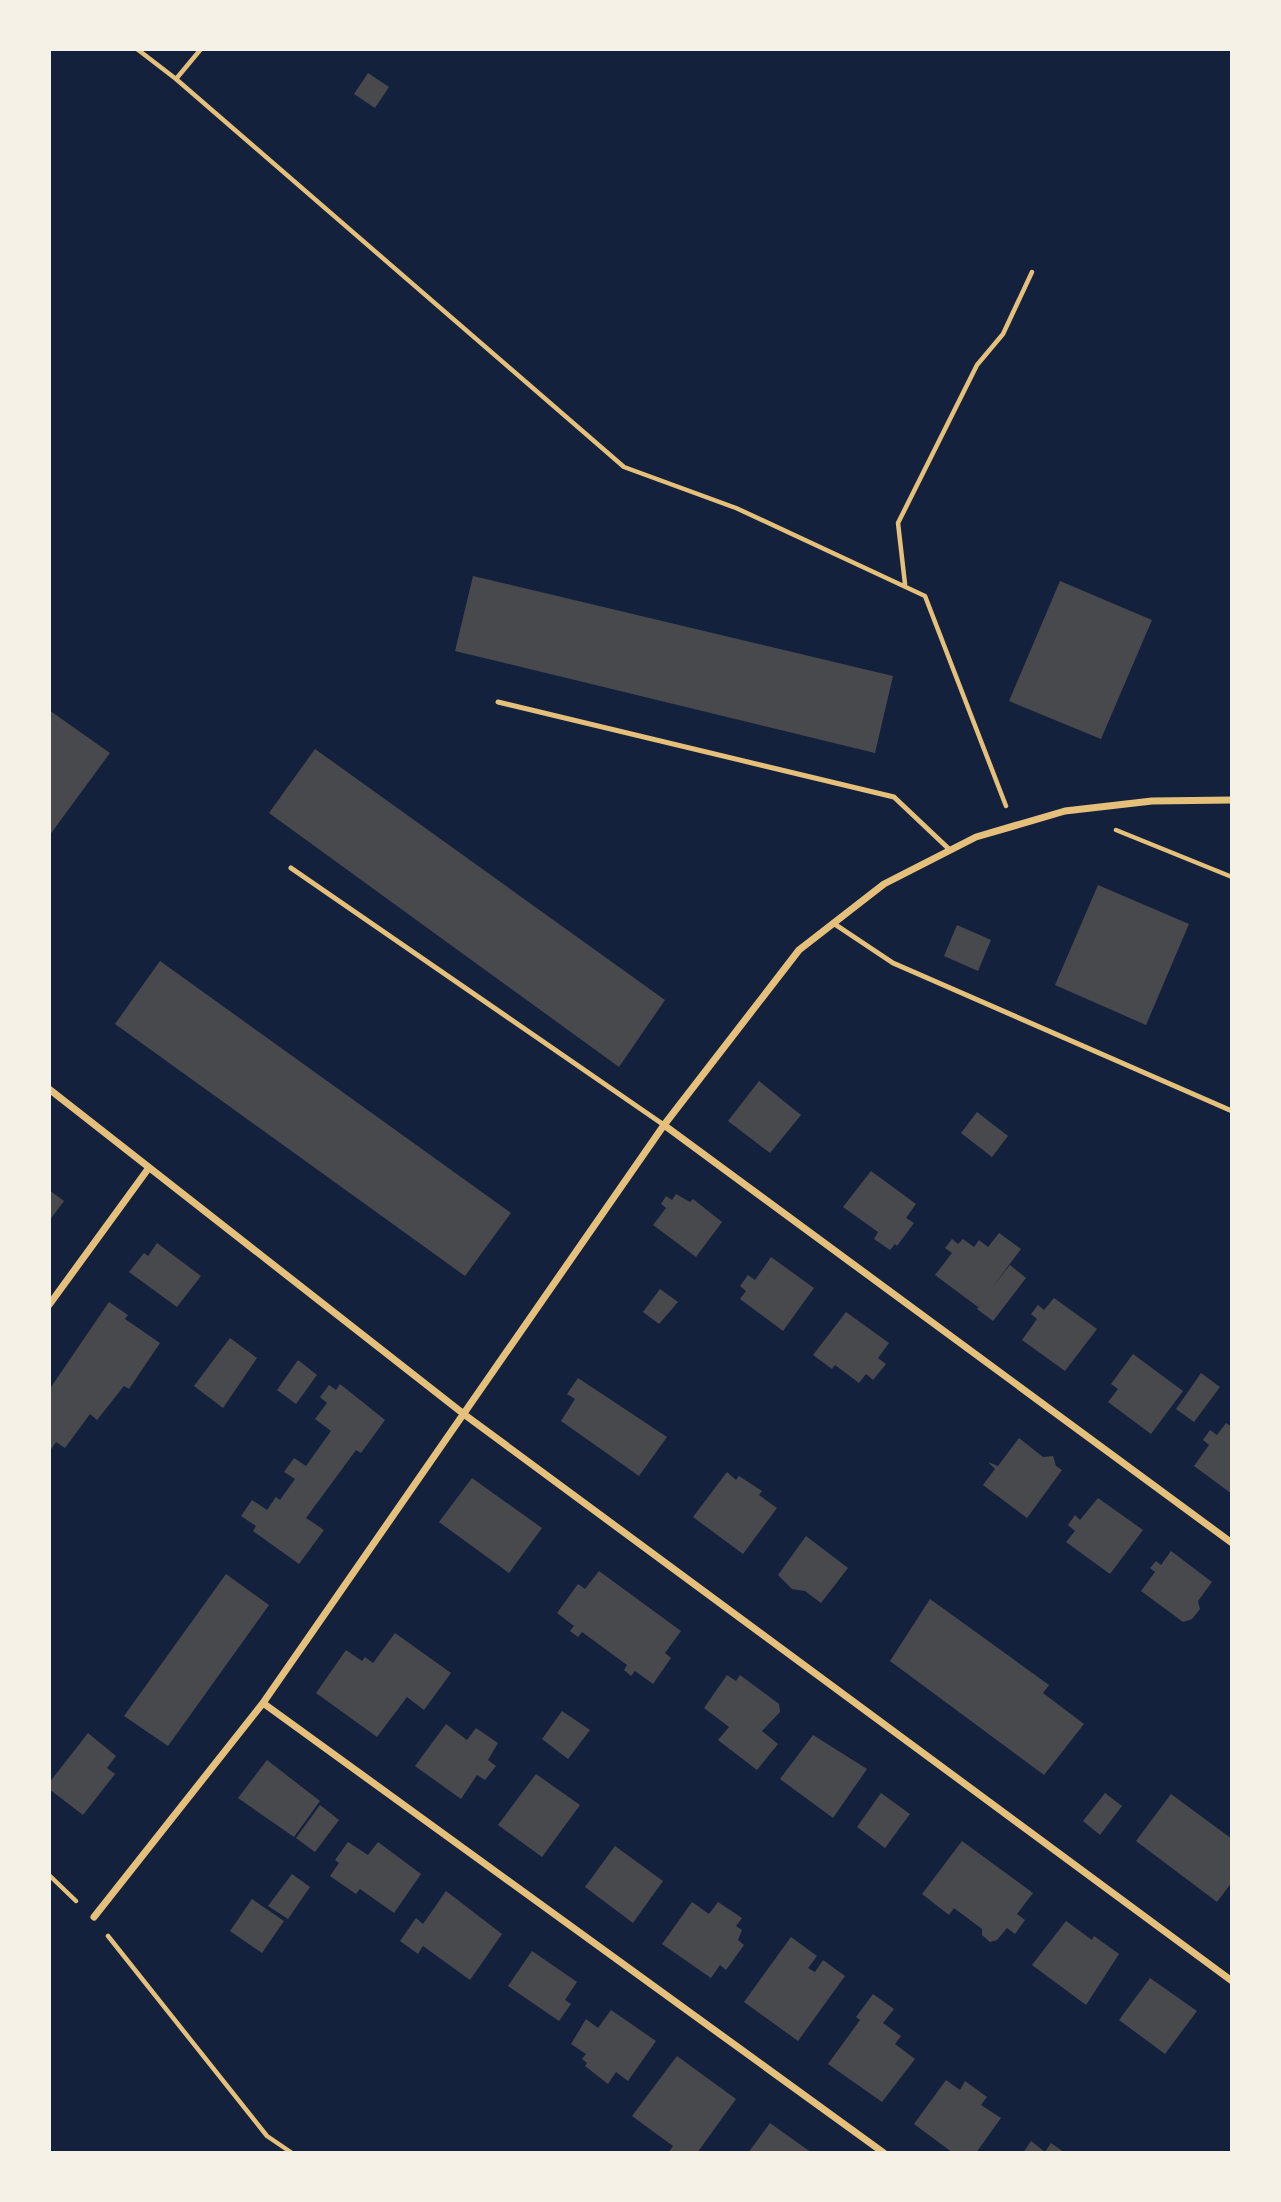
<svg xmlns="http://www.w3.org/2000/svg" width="1281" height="2202" font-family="Manrope,sans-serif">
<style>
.building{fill:#48494c}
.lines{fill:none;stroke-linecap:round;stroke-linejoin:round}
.path{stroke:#e5c07b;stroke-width:4.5}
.service{stroke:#e5c07b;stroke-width:5}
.minor{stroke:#e5c07b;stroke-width:7}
</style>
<rect width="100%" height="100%" fill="#14213d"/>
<path class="building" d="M368,73L389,87L375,108L354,94Z
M473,576L893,676L875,753L455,651Z
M1060,581L1152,620L1101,739L1009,701Z
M49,710L110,753L49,836Z
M315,749L665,1000L619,1067L269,813Z
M1098,885L1189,924L1146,1025L1055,985Z
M957,925L991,940L978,971L944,956Z
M160,961L511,1213L465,1276L115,1024Z
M759,1081L801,1115L770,1153L728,1121Z
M977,1112L1008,1136L992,1157L961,1133Z
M871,1171L916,1204L906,1218L914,1223L897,1246L895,1244L890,1250L874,1239L878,1232L843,1207Z
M49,1190L64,1201L49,1221Z
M676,1194L690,1202L693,1199L722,1222L696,1257L653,1225L666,1208L661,1204L666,1196L672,1200Z
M999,1233L1021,1249L991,1289L1010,1265L1026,1278L993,1321L977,1309L982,1301L978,1307L935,1275L952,1253L945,1248L952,1239L958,1244L963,1239L974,1247L979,1240L988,1247Z
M157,1243L201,1276L177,1307L129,1272L144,1253L148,1256Z
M771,1257L814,1288L783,1331L740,1299L746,1291L740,1286L748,1275L755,1280Z
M660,1289L678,1302L659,1324L643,1312Z
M1054,1298L1097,1329L1065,1371L1022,1340L1037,1319L1031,1314L1038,1305L1044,1310Z
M109,1302L128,1315L125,1319L160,1343L129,1389L124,1386L97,1420L90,1414L65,1448L56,1442L49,1452V1390Z
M846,1312L889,1343L878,1358L886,1364L873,1380L866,1374L859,1383L835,1365L832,1369L813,1355Z
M230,1338L257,1358L223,1408L194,1386Z
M1133,1354L1183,1391L1151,1434L1108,1402L1118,1389L1111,1384Z
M298,1360L317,1375L296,1404L277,1390Z
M1201,1373L1220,1387L1194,1422L1176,1409Z
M578,1378L667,1437L639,1476L561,1421L575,1399L567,1394Z
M340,1384L385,1420L361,1453L356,1450L306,1518L324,1530L299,1564L253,1531L256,1526L241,1516L252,1500L267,1510L276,1497L280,1500L295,1479L284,1472L294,1458L306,1466L331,1431L315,1419L327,1403L320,1397L329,1385L336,1390Z
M1226,1423L1232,1427V1494L1194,1466L1209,1445L1203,1440L1210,1430L1217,1435Z
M1019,1438L1043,1457L1053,1456L1056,1466L1062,1470L1027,1518L983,1485L995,1469L988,1462L998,1466Z
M727,1472L736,1480L739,1476L762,1491L759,1495L777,1508L743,1554L693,1517Z
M472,1478L542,1528L509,1573L439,1522Z
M1098,1498L1143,1530L1110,1574L1066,1542L1075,1531L1068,1525L1075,1515L1080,1520Z
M806,1536L848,1568L821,1603L805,1591L792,1589L778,1575Z
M1171,1551L1212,1582L1198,1601L1200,1609L1192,1619L1183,1622L1141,1591L1155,1572L1150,1568L1156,1561L1161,1565Z
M599,1571L681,1631L665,1653L671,1658L653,1684L635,1671L631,1676L624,1670L627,1665L582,1632L578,1637L570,1631L574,1626L557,1613L578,1584L585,1589Z
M226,1574L269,1605L168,1746L124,1716Z
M930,1599L1049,1685L1043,1693L1084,1724L1044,1775L890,1661Z
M395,1633L451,1673L424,1710L407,1697L377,1737L316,1693L346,1650L362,1661L365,1657L373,1663Z
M727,1675L736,1681L740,1675L779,1704L780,1712L762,1731L778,1744L757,1770L718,1740L729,1727L704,1708Z
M562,1711L590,1730L568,1759L542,1739Z
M446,1724L467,1740L476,1728L498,1743L488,1760L496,1766L485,1780L477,1775L461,1799L415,1766Z
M88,1733L116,1756L107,1768L115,1774L83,1815L49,1789V1783Z
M813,1735L867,1769L833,1818L780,1779Z
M267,1760L320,1801L294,1837L238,1798Z
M536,1774L580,1805L542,1857L498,1825Z
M881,1793L910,1814L885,1848L857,1827Z
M1105,1793L1122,1806L1100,1835L1083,1821Z
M1171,1794L1232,1839V1882L1217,1902L1136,1841Z
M320,1805L339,1820L315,1852L296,1838Z
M962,1841L1033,1893L1017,1914L1025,1920L1015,1934L1007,1928L997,1940L990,1942L982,1935V1929L954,1908L949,1915L922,1894Z
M348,1842L368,1855L378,1842L421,1874L394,1913L360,1889L356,1894L330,1876L339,1863L335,1860Z
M615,1846L663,1881L633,1923L585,1887Z
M292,1874L310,1887L288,1919L268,1906Z
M446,1891L502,1934L470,1980L423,1946L418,1954L400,1941L416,1918L423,1924Z
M252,1899L284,1921L262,1953L230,1931Z
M692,1902L709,1914L718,1902L742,1918L736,1926L742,1930L738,1940L744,1945L726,1970L720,1965L711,1978L662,1944Z
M1066,1921L1092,1940L1094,1936L1119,1954L1086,2005L1032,1965Z
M791,1937L817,1956L808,1968L815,1972L823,1960L845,1976L798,2041L744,2002Z
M532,1951L577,1982L565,2000L571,2004L559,2021L508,1986Z
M1150,1978L1197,2011L1165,2054L1119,2020Z
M873,1994L894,2009L883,2023L901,2036L895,2044L915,2059L882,2102L828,2064L860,2020L856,2017Z
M611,2010L656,2041L628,2081L616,2072L608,2084L585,2066L587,2063L582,2059L586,2054L571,2044L586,2019L598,2028Z
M677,2056L736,2099L697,2153H668L673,2146L632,2116Z
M946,2080L960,2090L965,2081L987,2097L981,2105L1001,2118L976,2153H953L914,2124Z
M770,2123L812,2153H748Z
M1031,2141L1045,2152L1051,2143L1065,2153H1023Z"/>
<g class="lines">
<path class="path" d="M137,49L176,79L624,467L736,508L925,596L1006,806
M176,79L201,49
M905,584L898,523L977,365L1003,334L1032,272
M1116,830L1232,877
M49,1875L76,1901
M108,1936L267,2136L292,2153"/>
<path class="service" d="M498,702L894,797L950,850
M291,868L664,1125
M833,923L893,963L1232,1111"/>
<path class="minor" d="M49,1089L465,1415L1232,1981
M664,1125L1232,1543
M49,1305L148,1169
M263,1703L884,2153
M94,1917L263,1703L664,1125L799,950L884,884L976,837L1065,811L1152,801L1232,800"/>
</g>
<rect width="1281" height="2202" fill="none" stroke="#f6f1e7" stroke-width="102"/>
</svg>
